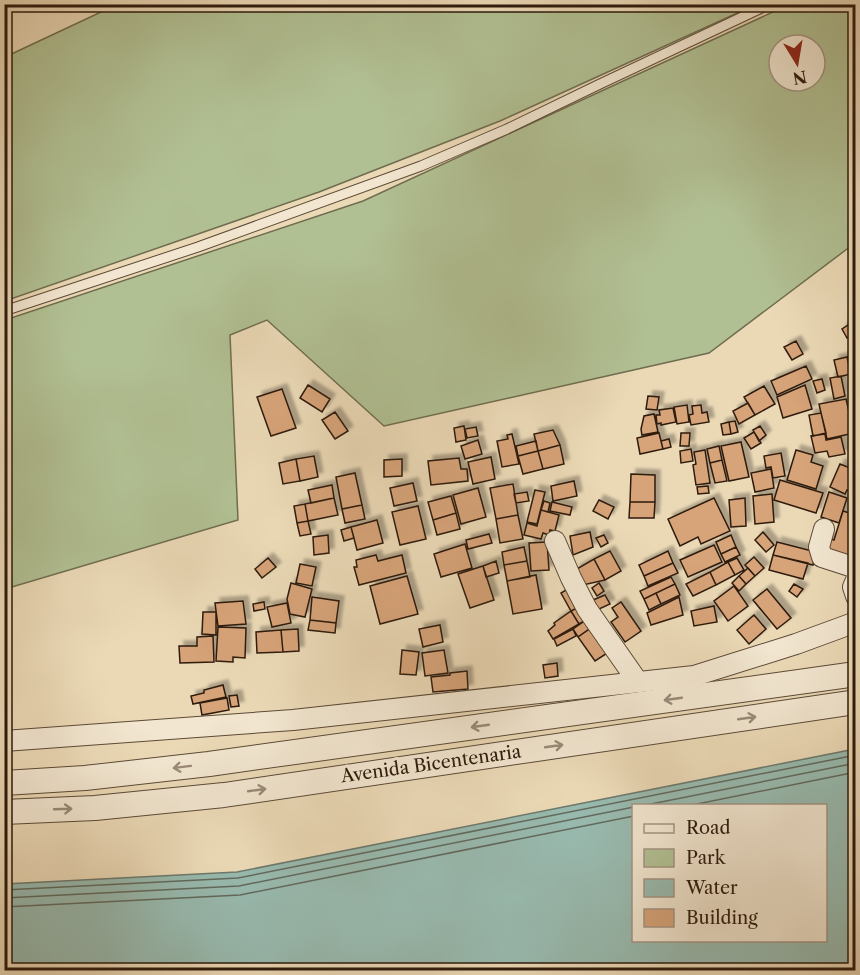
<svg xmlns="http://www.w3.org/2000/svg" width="860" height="975" font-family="'Libre Caslon Text',serif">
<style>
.green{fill:#b1c093;stroke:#6f6d50;stroke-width:1.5;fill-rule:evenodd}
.water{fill:#98baaf;stroke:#6d7a6e;stroke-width:1.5;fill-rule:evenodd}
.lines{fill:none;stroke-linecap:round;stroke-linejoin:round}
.shore{stroke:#626a5e;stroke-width:1.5}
.building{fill:#d7a379;stroke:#2d1a0d;stroke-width:1.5;filter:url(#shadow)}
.service-casing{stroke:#5c4a37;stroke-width:11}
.minor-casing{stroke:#5c4a37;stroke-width:22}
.tertiary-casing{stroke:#5c4a37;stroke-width:26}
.service{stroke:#f2e6d0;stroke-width:9}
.minor{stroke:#f2e6d0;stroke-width:20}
.tertiary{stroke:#f2e6d0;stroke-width:24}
.oneway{stroke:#998a78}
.labels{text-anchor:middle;stroke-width:6;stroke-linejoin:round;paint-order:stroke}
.street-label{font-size:18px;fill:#2d1a0d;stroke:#f2e6d0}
</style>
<defs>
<filter id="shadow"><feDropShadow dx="5" dy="-5" stdDeviation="1.5" flood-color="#0004"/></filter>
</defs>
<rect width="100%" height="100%" fill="#ebd9b6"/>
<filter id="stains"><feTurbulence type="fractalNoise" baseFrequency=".00333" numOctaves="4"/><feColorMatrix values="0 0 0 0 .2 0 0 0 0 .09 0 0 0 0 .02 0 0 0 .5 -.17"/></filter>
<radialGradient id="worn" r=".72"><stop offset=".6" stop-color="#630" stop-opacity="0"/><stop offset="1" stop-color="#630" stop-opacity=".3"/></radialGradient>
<path class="green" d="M116,5V4L755,5L500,121L319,192L5,301V57Z
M788,5H855V243L709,353L384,426L267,320L230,335L238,520L5,589V320L363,201ZM779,45H815V81H779Z"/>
<path class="water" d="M855,749V970H5V884L237,872ZM634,806H826V940H634Z"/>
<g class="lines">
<path class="shore" d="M641,806L856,763
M687,806L856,772
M4,890L238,878L856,755
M4,898L239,886L634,807
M4,907L240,895L634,816"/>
</g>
<path class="building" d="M848,325L854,333L847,338L842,329Z
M796,341L803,354L792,360L784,347Z
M856,356V373L851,374L847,357Z
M847,357L851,374L838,377L834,360Z
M806,366L812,379L777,395L771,381Z
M841,376L845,396L834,399L830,378Z
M822,379L825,390L817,393L813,381Z
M308,385L330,399L322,412L300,398Z
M805,385L812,409L783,418L777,397Z
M764,386L775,404L755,415L744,397Z
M282,389L296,428L271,436L257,397Z
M648,396L659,397L657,410L646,409Z
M846,399L854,433L827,439L819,404Z
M748,403L755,415L739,424L733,411Z
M687,405L689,422L677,424L674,407Z
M701,405L702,413L707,412L709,422L691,425L689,415L693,414L692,406Z
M673,408L676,422L661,425V423L657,424L656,415H660L659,410Z
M335,412L348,431L335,439L322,420Z
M821,413L826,433L813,436L809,415Z
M654,414L658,432L642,435L641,429L644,416Z
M735,421L738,432L731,434L729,422Z
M729,422L731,434L723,435L721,424Z
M464,426L466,440L456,442L454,428Z
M760,426L766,435L759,441L753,430Z
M476,427L478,436L467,438L465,429Z
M553,430L560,445L538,451L534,434Z
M754,432L761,443L751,449L744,438Z
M659,433L663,449L640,454L637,438Z
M681,433H690L689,446H680Z
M512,434L519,464L502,467L497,441L508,439L507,435Z
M825,434L826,440L841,437L845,454L829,457L827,451L815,453L811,436Z
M669,439L671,447L663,449L661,441Z
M478,440L482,454L465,459L461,446Z
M536,441L538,451L518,456L516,446Z
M741,442L749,477L729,481L721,446Z
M560,445L564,464L543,469L538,451Z
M719,446L722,460L710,463L707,449Z
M691,449L693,461L681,463L680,451Z
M705,450L710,483L696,485L693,465L696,464L694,452Z
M796,450L813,455L811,462L823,466L816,489L787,480Z
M538,451L543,469L523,474L518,456Z
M781,453L785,476L773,478L771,467L766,468L764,456Z
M314,456L318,477L300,481L296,459Z
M491,457L495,479L473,484L468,462Z
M459,458L461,469H467L468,481L431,485L428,461Z
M296,459L300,481L283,484L279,463Z
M402,459V476L384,477V460Z
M722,460L727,481L715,483L710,463Z
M840,464L855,470L852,479L856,480V493L847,490L845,494L830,487Z
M771,469L774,488L755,492L751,473Z
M355,473L362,505L342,509L336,477Z
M631,474L655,475V502H630Z
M780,480L823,493L816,513L774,500Z
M574,481L577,496L553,501L551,486Z
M413,483L417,501L394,506L390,488Z
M513,484L518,515L496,519L490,488Z
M332,485L334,498L311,503L308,490Z
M708,486L709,493L698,494L697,487Z
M478,488L486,517L461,524L453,495Z
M535,490L545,492L537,524L527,522Z
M527,492L529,501L516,503L514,494Z
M829,492L847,498L839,523L821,517Z
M772,494L774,522L755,524L753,496Z
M451,496L456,513L433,520L428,502Z
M334,498L338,515L308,521L305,504Z
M714,498L730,531L701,544L698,537L680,546L668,519Z
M745,498L746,526L731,527L729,500Z
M599,500L614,507L608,519L593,511Z
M544,501L550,503L548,512L541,510Z
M552,502L572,507L570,515L550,511Z
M630,502H655L654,518H629Z
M305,504L308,521L297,523L294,506Z
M362,505L365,519L345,523L342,509Z
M418,506L426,539L400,545L392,512Z
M541,510L559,515L555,531L550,530L549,535L543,533L541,539L524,535L527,523L537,526Z
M843,511L856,515V557L847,555V558L825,551L828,538L834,540Z
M456,513L460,529L437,535L433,520Z
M518,515L523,539L500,543L496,519Z
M377,520L383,543L357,550L351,527Z
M308,521L311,534L300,536L297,523Z
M351,527L354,538L344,541L341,530Z
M590,532L593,547L573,555L570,536Z
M763,532L774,545L766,552L755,540Z
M489,534L492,543L468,549L466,540Z
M328,535L329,553L314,555L313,537Z
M604,535L608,543L601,547L596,538Z
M731,535L736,547L721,554L716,542Z
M547,542L549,570L531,571L529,543Z
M777,542L816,552L813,565L773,555Z
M465,544L472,568L441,577L434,554Z
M714,545L722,562L688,577L680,560Z
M524,547L527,561L504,565L502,552Z
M736,547L740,555L725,562L721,554Z
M610,551L621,571L605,580L594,559Z
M668,551L673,563L644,576L639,565Z
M376,555L378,561L402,555L406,573L359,585L354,567H357L356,560Z
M773,555L808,563L803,579L769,570Z
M754,557L764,568L755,576L745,565Z
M268,558L276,567L262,578L255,569Z
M737,558L744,570L735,575L728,562Z
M594,559L605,580L583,585L575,570Z
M496,561L499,573L486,577L483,566Z
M527,561L530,577L507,581L504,565Z
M728,562L735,575L716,585L710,572Z
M673,563L678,573L648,586L644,576Z
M300,564L316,567L312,586L296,583Z
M483,566L494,600L470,608L458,574Z
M748,568L755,576L746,584L739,576Z
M710,572L716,585L693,596L686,584Z
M536,575L542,609L513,614L507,581Z
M407,576L418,614L380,624L370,586Z
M739,576L746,584L739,591L732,583Z
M671,577L675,584L644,599L640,591Z
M291,583L312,589L305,617L290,614L287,599Z
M599,583L604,591L597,596L592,588Z
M675,584L680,595L661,604L656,593Z
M794,584L803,589L797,597L789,591Z
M734,586L748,606L728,621L714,601Z
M571,587L581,606L571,611L561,593Z
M767,589L791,618L777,629L753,600Z
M656,593L661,604L649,610L644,599Z
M605,595L610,604L597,610L593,600Z
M312,597L339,601L336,623L310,620Z
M679,597L683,615L651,625L647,613Z
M243,601L246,624L218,626L215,603Z
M264,602L265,609L254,611L253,604Z
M621,602L641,631L625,642L611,622L618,617L612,608Z
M287,603L291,623L272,627L267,607Z
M581,606L589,618L579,624L571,611Z
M714,606L717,622L694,626L691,611Z
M571,611L579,624L553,639L548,631L555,625L554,623Z
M203,612H216V635L202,634Z
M754,615L766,629L749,644L737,630Z
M589,618L595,625L578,637L573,629Z
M310,620L336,623L335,633L308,630Z
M440,625L443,642L423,647L419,629Z
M595,625L612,650L595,661L578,637Z
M218,627L246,628L245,658L233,657V662L216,661Z
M298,629L299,651L283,652L281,630Z
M573,629L576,636L557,646L554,639Z
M281,630L283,652L257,653L256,632Z
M213,636L214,662L180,663L179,646H197V637Z
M402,650L419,652L416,675L400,674Z
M444,650L448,673L425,676L422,653Z
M557,663L558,676L545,678L543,665Z
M467,671L468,689L433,692L431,677L450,675V673Z
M223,685L226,697L193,704L191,696L204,693V690Z
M237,695L239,706L231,707L229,696Z
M227,698L229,710L202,715L200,703Z"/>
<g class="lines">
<g class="service-casing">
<path id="service" d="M4,311L198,247L421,166L507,129L600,84L770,4"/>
</g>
<g class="minor-casing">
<path id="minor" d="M824,529L819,547L822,557L856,568
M555,541L571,578L587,609L638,682
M856,580L853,587L856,596
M4,741L293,720L694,676L796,644L856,622"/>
</g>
<g class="tertiary-casing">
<path id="tertiary" d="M4,783L85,778L209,764L856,674
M4,812L95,808L224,795L856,702"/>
</g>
<use href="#service" class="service"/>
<use href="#minor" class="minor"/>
<use href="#tertiary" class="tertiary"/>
</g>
<defs><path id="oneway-shaft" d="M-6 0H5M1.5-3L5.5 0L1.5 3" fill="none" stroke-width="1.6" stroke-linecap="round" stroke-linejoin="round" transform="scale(1.5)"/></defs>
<g class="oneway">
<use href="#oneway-shaft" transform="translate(673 699) rotate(172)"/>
<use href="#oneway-shaft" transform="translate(747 718) rotate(-8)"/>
<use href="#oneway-shaft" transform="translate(480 726) rotate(172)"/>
<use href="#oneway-shaft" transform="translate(554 746) rotate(-8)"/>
<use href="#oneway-shaft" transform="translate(182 767) rotate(173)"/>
<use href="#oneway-shaft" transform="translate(257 790) rotate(-8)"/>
<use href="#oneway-shaft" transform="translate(63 809) rotate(-2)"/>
</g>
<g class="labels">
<g class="street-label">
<text transform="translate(431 764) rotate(-8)" y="6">Avenida Bicentenaria</text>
</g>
</g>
<rect width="860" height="975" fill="none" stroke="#ebd9b6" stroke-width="24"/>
<rect x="6" y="6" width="848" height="963" fill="none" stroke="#2d1a0d" stroke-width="3"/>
<rect x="12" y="12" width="836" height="951" fill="none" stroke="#2d1a0d" stroke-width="1.5"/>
<rect x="632" y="804" width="195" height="138" fill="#f2e6d0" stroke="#a39482" stroke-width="1.5"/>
<rect x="644" y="824" width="30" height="9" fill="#f2e6d0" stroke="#a39482" stroke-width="1.5"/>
<text x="686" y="834" font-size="18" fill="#2d1a0d">Road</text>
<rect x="644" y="849" width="30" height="18" fill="#b1c093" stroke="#a39482" stroke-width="1.5"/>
<text x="686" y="864" font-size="18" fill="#2d1a0d">Park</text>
<rect x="644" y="879" width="30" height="18" fill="#98baaf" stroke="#a39482" stroke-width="1.5"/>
<text x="686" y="894" font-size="18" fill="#2d1a0d">Water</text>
<rect x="644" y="909" width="30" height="18" fill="#d7a379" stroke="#a39482" stroke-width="1.5"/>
<text x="686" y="924" font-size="18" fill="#2d1a0d">Building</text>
<g transform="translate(797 63) rotate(169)"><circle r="28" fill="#f2e6d0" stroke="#a39482" stroke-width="1.5"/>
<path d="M0-4.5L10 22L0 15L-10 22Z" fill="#8f2418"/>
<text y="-9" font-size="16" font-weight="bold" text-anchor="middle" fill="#2d1a0d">N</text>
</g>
<rect width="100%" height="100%" filter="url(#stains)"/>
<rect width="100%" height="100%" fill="url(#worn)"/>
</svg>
